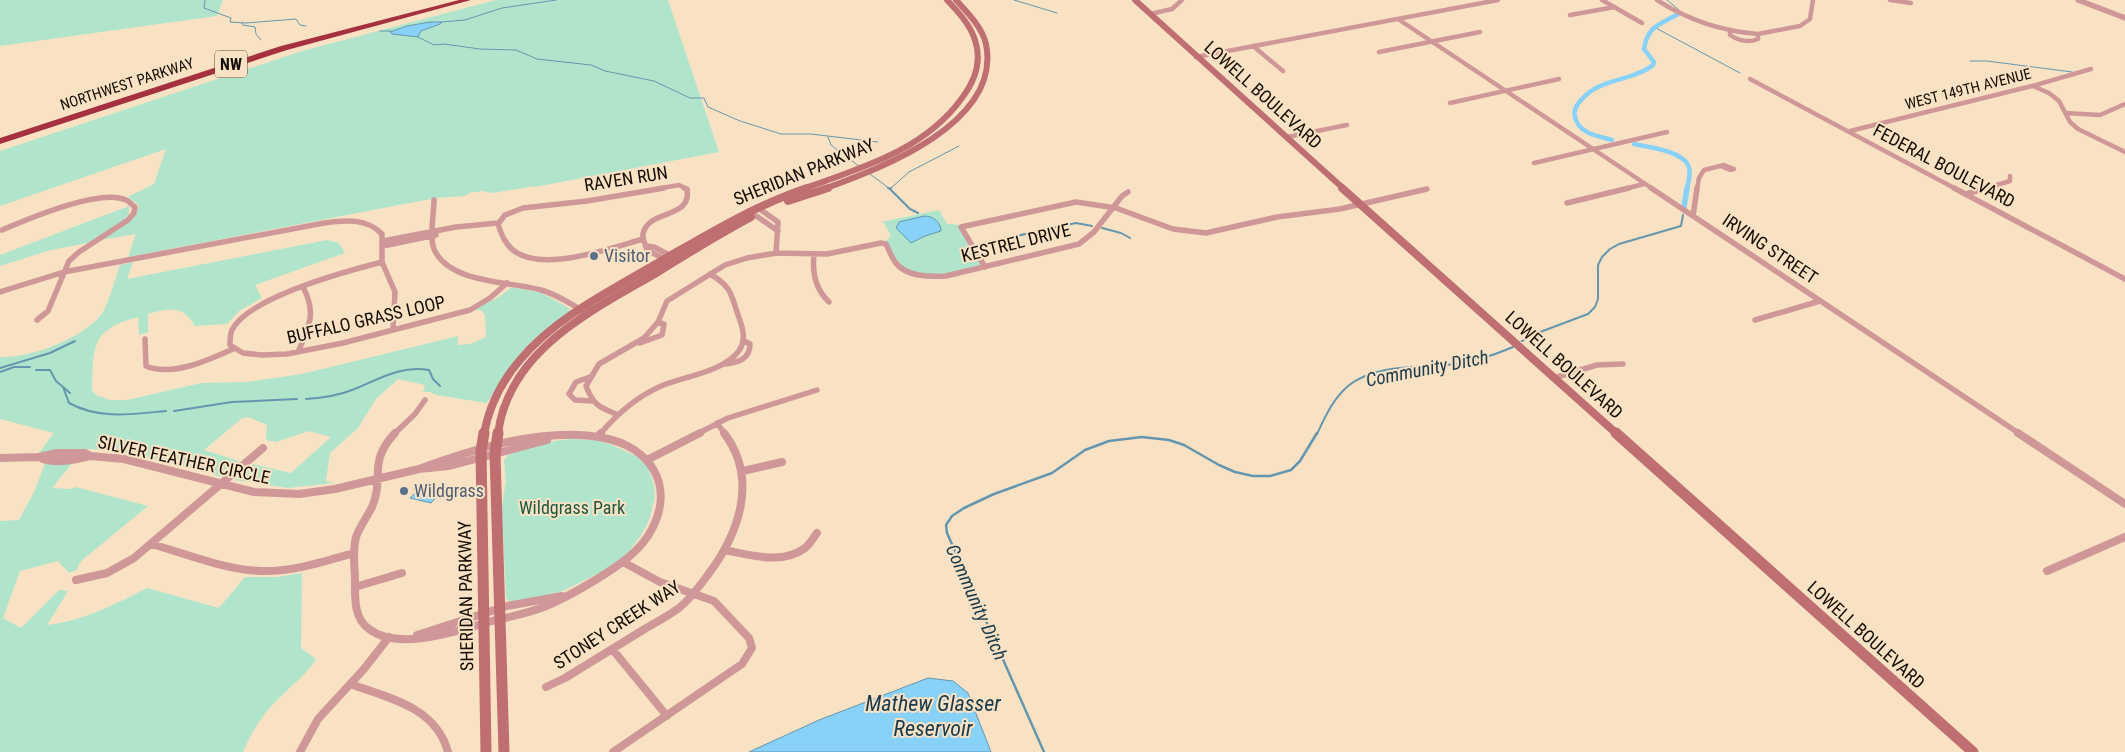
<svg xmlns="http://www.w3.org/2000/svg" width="2125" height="752" font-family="'Roboto Condensed',sans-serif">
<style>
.green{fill:#b1e5cb}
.water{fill:#88d1f8;stroke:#6596af}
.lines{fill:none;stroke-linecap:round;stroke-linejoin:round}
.stream-far2{stroke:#6596af;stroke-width:1}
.stream-far1{stroke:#6596af;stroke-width:2}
.stream{stroke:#6596af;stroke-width:2.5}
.canal-far1{stroke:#88d1f8;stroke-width:4.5}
.canal{stroke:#88d1f8;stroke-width:5.5}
.minor-far2{stroke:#cf9798;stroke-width:4.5}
.minor-far1{stroke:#cf9798;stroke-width:5.5}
.minor{stroke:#cf9798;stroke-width:8}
.tertiary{stroke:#cf9798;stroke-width:5.5}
.secondary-far2{stroke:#bf6e72;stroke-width:6}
.secondary-far1{stroke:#bf6e72;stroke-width:8}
.secondary{stroke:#bf6e72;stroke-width:11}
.motorway{fill:#a53140;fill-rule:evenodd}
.service-dot{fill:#5c6f8a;stroke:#f9e2c4;stroke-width:2}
.labels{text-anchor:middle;stroke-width:4;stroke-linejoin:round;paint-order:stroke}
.far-street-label{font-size:15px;fill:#140d04;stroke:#f9e2c4}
.shield{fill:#f9e2c4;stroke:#594d3e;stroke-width:1}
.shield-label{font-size:16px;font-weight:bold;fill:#140d04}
.street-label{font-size:18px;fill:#140d04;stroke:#f9e2c4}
.service-label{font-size:18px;fill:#4e5e75;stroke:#f9e2c4;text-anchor:start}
.park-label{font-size:18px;fill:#1c573f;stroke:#f9e2c4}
.water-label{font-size:19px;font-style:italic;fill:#193a4b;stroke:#f9e2c4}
.near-water-label{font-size:22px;font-style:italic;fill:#193a4b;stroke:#f9e2c4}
</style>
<rect width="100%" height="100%" fill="#f9e2c4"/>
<path class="green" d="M0,0H223L217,16L0,46Z
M496,0H668L719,152L535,187V186L492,193L482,191L470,193L465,196L436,198L128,257L136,234L100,240L136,215L139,205L128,197L154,184L166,149L0,206V151L302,51Z
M129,206V214L123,221L88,243L51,250L0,266V255Z
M939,210L947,224L964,225L961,227L985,267L946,276L907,271L883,244L891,236L884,223L881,222Z
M327,240L339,243L345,253L255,285L262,298L239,311L227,324L195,326C183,305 169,308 148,314V332L139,335L138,317C90,330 94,346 92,390L96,395L110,400H127L201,383L247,382L302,374L458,336V345L470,344L486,337L485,315L481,310L478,311L476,308L499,297L512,287L542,293L569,308V312L505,374L487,403L436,395L430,392H423L425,385L398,379L376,399L358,428L330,453L326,481L334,483L288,488L234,480L253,464L291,473L331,437L309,431L276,442L266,440L267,425L248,417L241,419L204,450L239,461L219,477C211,470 194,469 183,466C133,453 90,443 39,453L54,433L0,419V357C31,358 81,339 101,315C108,307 116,276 120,265L133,262L127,279Z
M570,439L593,440L610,444L638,457L647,465L654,485L655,496L650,518L642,534L627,554L611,567L563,591L515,602L509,601L506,597L502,506L506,481L504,461L508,455L513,452L547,442Z
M46,461H74L52,488L72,489L76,487L148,506L80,562L77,570L69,573L58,561L20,571L3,618L21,628L59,590L68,591L47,625C83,621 116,604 147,588L219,608L245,577H277L302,573L301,648L316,659C306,675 291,686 278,699C263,713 251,733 243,752H0V521L19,520L34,492Z"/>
<path class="water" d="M430,22H442L440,24L421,31L418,37L392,34L390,32L407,26Z
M924,216C933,216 941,222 941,231L925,236L911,243L896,228L899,222Z
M421,487L422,489L440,494L431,503L410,498Z
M928,678L953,681L968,693L991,752H749L819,720Z"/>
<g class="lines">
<path class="stream-far2" d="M205,0L204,8L231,18L230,22L246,23L296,19L300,25L306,26
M1014,0L1057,13
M1667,0L1679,10
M442,22L465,20L502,8L556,0
M242,23L243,25L255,27L256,34L261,40
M1654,27L1740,73
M380,31H391
M418,37L434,45L444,44L480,49L516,50L537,59L591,65L605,71L654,81L690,98H704L708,107L740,121L781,134H811L878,142
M1970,61H1987L2072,72
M828,137L831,145L860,167
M870,174L890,189
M890,189L909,172L959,146"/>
<path class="stream-far1" d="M888,188L890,189
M891,188L890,189L910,209L918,213
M1102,228L1121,233L1130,238
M980,244L1076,223L1092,226
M1522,341L1540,332L1588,314L1595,307L1598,299V265L1602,257L1610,249L1619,244L1681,226L1683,215
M0,368L50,353L75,341
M36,370H50L56,381L70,393
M0,372L14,367H30
M63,387L69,403C100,420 133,414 166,411
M306,399C322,398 337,396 352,390C378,380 399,365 429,370L433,379L440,386
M174,411L232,402L297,399
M1317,434C1325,417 1333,399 1348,386C1376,363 1421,368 1455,364C1475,362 1494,355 1513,347"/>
<path class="stream" d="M1044,752L947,533L946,525L952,516L964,508L994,494L1052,473L1085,450L1109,441L1142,437L1169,440L1184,445L1219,465L1235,472L1253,476H1270L1291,470L1300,461L1317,433"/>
<path class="canal-far1" d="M1612,140C1598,136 1579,134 1575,117C1573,110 1577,105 1581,100C1597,82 1616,82 1636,74C1642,72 1648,69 1653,65L1654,62L1644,49C1648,25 1660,25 1678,14
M1634,144C1649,147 1681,151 1688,165C1692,172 1688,182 1687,189"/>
<path class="canal" d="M1684,207L1687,188"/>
<path class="minor-far2" d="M1602,0L1642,23
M1657,0C1688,20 1721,31 1758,34
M1890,0L1911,3
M1150,14L1172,9L1182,0
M1570,15L1615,7
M1398,19L1653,189
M1730,30V35C1739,41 1748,43 1758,39V34L1800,26L1810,19L1813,0
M1253,46L1283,71
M1379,52L1480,32
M1196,57L1498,0
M1750,79L1956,189
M2033,86L2049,93L2059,101L2070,122L2078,129L2125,152
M1450,103L1559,79
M2065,113L2100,115L2125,104
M1850,131L2032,86L2091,69
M1287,137L1347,125
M1534,163L1667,132
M656,189L679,185L687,189
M1624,189L1644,184
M1697,189L1699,178L1704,170L1724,165L1734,169L1730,170L1721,166
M1983,189L2010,181V176"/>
<path class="minor-far1" d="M1651,188L2020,434
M1954,188L2125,279
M1966,194L1987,188
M434,200C434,215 429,236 434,249C449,284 510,281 541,290C556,294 569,303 582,310
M1567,203L1629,188
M757,207L778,222L776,253
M749,211L778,231
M1693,216L1697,188
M2,230C28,219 100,188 126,200C129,201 132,205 135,207L134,213L128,220L79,252L69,261L48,311L37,320
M643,239C611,248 528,279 506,242C502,237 500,230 498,224L505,215L523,208L587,201L664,188
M383,241L456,227L498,223
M383,246L436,235
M647,246L654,247L673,257
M814,255C812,273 815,289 829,302
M666,260L647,250C646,245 642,240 643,234C649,208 692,220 687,189L684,188
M382,262C347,271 249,297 232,330C230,334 230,341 230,345L243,353L262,355L287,354L343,343L470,310L490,298L507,283
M985,267L961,227L1076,202L1116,208L1173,229L1206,233L1277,217L1340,209L1427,189
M0,292L64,272L324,223C345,220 367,218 382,234V262L395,292L393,329
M1755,320L1820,301
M145,339L146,366C172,377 209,360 233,349
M640,343L662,335L664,324L658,322
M298,352C309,327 317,313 303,287
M726,364C739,362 750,359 750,344L744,341
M590,377L576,382L569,394L575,400L592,401
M1554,378L1597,365L1623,364
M616,414C598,407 593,404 586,386L599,364L644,338L658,322L667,301L725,265L747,258L776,253L827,254L881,243L886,244C889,250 891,256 895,262C906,277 929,277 946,276L1079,244L1094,232L1122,196L1128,192
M717,423L725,434
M394,434L415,414L425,400
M600,434C617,414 635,398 659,387C681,377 723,372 738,352C748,339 742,326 737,312C731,292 729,285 710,274
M697,434L728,418L817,390"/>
<path class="minor" d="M395,433C367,463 385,477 372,507C367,517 360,526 356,537C352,551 355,568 355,583C355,599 354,618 369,629C399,652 459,630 492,621C508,617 525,614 541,608C560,601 579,590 597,579C618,566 641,551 652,529C675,485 650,447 604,438C545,426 474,449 419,469
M2018,433L2125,504
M597,437L601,433
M39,457C53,465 76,460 90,456
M0,458L39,457L57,453H85L90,456L124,459L254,492L299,494L335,489L419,469L449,466L547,440
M647,460L700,433
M743,471L782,462
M151,544C187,554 222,569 260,571C292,572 323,562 354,553
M725,550C749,555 783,565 805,548C810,544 813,538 817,533
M2047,571L2125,537
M76,580L107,573L134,558L263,448
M355,587L402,573
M417,635L507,606L562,596
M613,650L667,716
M350,684C389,698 436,707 448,752
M546,687L565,678C591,662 617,646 643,630C655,623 668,616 679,608C690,599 699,587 707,576C739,534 759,479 724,433
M300,752L318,719L364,669L389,637
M613,752L742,664L752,648L749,638L714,601L660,582L623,562"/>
<path class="tertiary" d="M2078,0L2125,18"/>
<path class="secondary-far2" d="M1135,0L1344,189
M803,189C861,168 925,150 962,98C975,81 982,61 975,40C970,24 958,12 947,0
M824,189C882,168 1002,123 986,44C982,27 967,12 956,0"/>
<path class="secondary-far1" d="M1342,188L1617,434
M788,201L828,188
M484,434C489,406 502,381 520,360C555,318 608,292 654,265C705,236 751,207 807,188
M498,434C508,352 589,312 653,275C685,255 718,235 751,217"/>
<path class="secondary" d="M484,433L481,451L486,752
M498,433L495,454L504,752
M1616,433L1973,752"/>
<path class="motorway" d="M459,0H471L287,50L0,144V138L281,46Z"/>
</g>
<g class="service-dot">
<circle cx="594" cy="256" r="5"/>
<circle cx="404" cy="491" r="5"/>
</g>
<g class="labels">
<g class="far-street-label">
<text transform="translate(127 84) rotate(-18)" y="5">NORTHWEST PARKWAY</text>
<text transform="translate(1968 89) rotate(-14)" y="5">WEST 149TH AVENUE</text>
</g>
<rect class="shield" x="215" y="50.5" width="32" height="27" rx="4"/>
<g class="shield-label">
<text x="231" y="70">NW</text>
</g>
<g class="street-label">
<text transform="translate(1263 95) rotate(42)" y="6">LOWELL BOULEVARD</text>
<text transform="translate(1944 166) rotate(28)" y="6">FEDERAL BOULEVARD</text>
<text transform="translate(804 172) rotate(-22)" y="6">SHERIDAN PARKWAY</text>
<text transform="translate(626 179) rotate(-9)" y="6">RAVEN RUN</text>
<text transform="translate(1016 243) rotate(-14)" y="6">KESTREL DRIVE</text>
<text transform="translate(1770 249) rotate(34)" y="6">IRVING STREET</text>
<text transform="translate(366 320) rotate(-13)" y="6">BUFFALO GRASS LOOP</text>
<text transform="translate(1564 365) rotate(42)" y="6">LOWELL BOULEVARD</text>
<text transform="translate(184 460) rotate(12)" y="6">SILVER FEATHER CIRCLE</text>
<text transform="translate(466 596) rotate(-91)" y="6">SHERIDAN PARKWAY</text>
<text transform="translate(617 625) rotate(-33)" y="6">STONEY CREEK WAY</text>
<text transform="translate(1866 635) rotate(42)" y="6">LOWELL BOULEVARD</text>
</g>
<g class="service-label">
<text x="604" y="262">Visitor</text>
<text x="414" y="497">Wildgrass</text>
</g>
<g class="park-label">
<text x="572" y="514">Wildgrass Park</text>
</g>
<g class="water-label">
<text transform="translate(1427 368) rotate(-11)" y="7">Community Ditch</text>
<text transform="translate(977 602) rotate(66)" y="7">Community Ditch</text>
</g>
<g class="near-water-label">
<text x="933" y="711">Mathew Glasser<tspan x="933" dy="25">Reservoir</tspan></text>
</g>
</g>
</svg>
